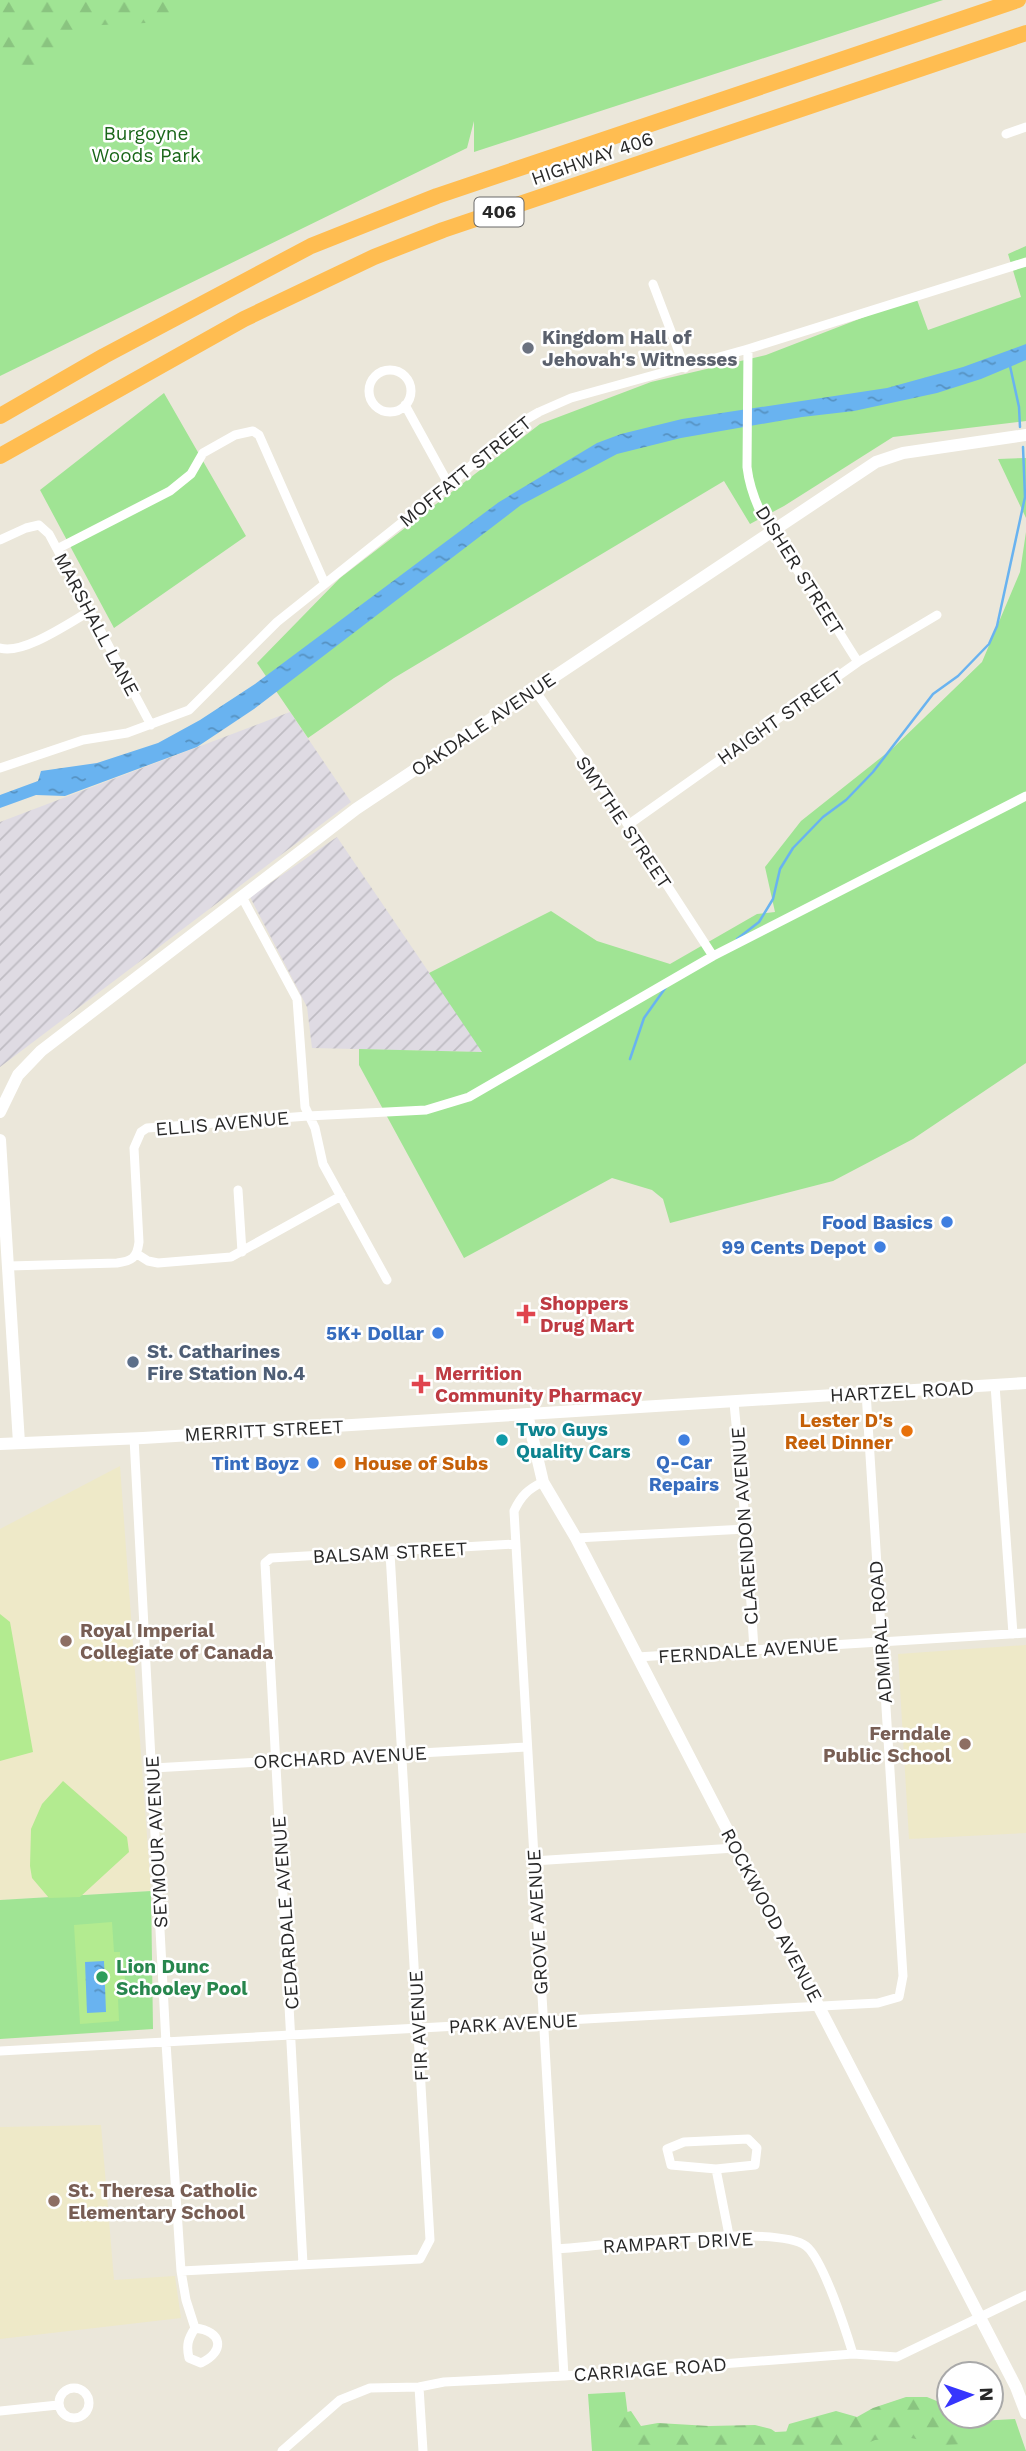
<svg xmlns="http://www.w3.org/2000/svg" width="1026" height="2451" font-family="'Work Sans',sans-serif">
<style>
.industrial{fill:url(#industrial-furrows)}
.education{fill:#eee9c8}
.green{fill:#a0e494}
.forest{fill:url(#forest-firs)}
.pitch{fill:#b3eb90}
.water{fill:url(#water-ripples)}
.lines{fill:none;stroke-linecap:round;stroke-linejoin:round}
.stream{stroke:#69b3f0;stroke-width:2.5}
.street{stroke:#fff;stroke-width:9}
.secondary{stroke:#fff;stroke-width:12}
.highway{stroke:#ffbd51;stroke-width:16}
.worship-dot{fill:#6b7280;stroke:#fff;stroke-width:2.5}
.shop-dot{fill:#3f7fe0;stroke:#fff;stroke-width:2.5}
.health-dot{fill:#e0444e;stroke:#fff;stroke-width:2.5}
.service-dot{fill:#5c6f8a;stroke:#fff;stroke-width:2.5}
.food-dot{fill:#e8710a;stroke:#fff;stroke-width:2.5}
.culture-dot{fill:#0f9aa8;stroke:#fff;stroke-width:2.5}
.education-dot{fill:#8d6e63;stroke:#fff;stroke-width:2.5}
.leisure-dot{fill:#2e9e5b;stroke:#fff;stroke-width:2.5}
.labels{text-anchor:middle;stroke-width:5;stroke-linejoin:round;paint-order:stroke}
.shield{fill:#fff;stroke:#686868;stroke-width:2}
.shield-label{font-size:18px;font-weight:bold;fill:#282828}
.park-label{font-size:19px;fill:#196618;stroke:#fff}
.street-label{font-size:19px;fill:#282828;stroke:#fff}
.worship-label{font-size:19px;font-weight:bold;fill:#5b616d;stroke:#fff;text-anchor:start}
.shop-label{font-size:19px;font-weight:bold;fill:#366cbe;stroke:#fff;text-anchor:end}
.health-label{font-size:19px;font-weight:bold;fill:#be3a42;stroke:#fff;text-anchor:start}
.service-label{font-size:19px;font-weight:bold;fill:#4e5e75;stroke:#fff;text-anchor:start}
.food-label{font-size:19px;font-weight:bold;fill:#c56008;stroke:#fff;text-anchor:end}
.culture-label{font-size:19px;font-weight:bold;fill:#0d838f;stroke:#fff;text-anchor:start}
.education-label{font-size:19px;font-weight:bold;fill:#785e54;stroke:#fff;text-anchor:start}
.leisure-label{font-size:19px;font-weight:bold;fill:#27864d;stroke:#fff;text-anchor:start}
</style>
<defs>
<pattern id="industrial-furrows" width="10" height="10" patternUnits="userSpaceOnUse" patternTransform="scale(1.75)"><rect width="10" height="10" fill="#dfdbe3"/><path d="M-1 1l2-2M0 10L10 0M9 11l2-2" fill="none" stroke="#bfbcc3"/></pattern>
<pattern id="forest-firs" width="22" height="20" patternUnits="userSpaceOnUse" patternTransform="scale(1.75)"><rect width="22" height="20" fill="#a0e494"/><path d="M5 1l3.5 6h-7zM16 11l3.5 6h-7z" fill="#8ac480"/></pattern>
<pattern id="water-ripples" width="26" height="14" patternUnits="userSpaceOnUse" patternTransform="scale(1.75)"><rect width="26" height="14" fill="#69b3f0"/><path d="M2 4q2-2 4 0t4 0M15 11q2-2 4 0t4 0" fill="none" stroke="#5692c2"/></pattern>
</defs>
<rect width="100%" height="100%" fill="#ebe7da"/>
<path class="industrial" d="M290,712L351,802L0,1067V822Z
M337,837L483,1052L312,1048L307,1007L250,897Z"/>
<path class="education" d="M120,1466L151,1891L0,1900V1529Z
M1026,1645V1833L909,1839L898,1654Z
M101,2125L114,2280L175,2276L181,2318L0,2339V2127Z"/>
<path class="green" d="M0,0H943L474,152V121L467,148L0,376Z
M1026,246V421L893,437L784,506L750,524L724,481L394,678L308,738L257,663L340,578L540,424L651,382L766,355L916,297L928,330L1021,297L1008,254Z
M164,393L246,536L114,628L40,490Z
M1026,458V518L998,459Z
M1026,532V1063L913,1139L833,1181L670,1223L663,1199L652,1190L612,1178L464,1258L359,1065V1049L482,1052L429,973L551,911L597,941L670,964L757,914L775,912L765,867L801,821L893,748L982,662L1020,572Z
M151,1891L153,2029L0,2039V1900Z
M625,2392L631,2440L1015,2419L1026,2451H592L588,2394Z"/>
<path class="forest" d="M0,0H181L170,19L145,23L81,26L49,53L36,72L0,63Z
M906,2397H927L949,2406V2416H970L983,2427L980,2439L964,2444L946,2445L911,2438L875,2440L858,2447L830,2450L806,2447L802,2451H659L644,2449L620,2438L616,2424L619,2414L631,2411L641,2426L658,2423L709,2426L755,2425L771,2429L784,2438L789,2424L836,2411L857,2417L873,2408Z"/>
<path class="pitch" d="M0,1614L10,1622L33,1752L0,1761Z
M63,1781L127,1837L129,1852L80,1897L49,1898L32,1878L30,1866L31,1829L42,1804Z
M112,1922L114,1952H120V1961L124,1962L126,1998L118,1999L119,2021L80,2024L74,1925Z"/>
<path class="water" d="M1026,344V360L981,379L937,393L854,411L802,417L681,438L617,454L521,505L254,709L197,747L65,796L36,795L0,808V795L38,781L41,771L97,763L158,743L200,720L255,684L499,502L597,443L621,434L682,419L887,388L963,367Z
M104,1961L106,2012L87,2013L85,1962Z"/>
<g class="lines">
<path class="stream" d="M1010,366L1019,407L1020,427
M737,939L759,922L773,899L780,869L793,848L823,817L846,800L873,772L933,694L958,676L989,644L997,626L1025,497L1023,447
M630,1059L644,1018L666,987"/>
<path class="street" d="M1006,134L1026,127
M653,284L685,368
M748,349L747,467C753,518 790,558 817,598C832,619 844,641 858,662
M369 391a21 21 0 1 1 42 0a21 21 0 1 1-42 0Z
M405,405L449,485
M0,540L26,528L39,525L49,534L151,725
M57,549L170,491L191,474L203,453L235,435L253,431L259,435L325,584
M0,648C23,655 69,623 90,611
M534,689L615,805L713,956
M0,768L83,740L127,733L189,710L277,622L449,485L520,423L539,412L571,398L748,349L1026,262
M628,825L858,662L937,615
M242,897L297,999L305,1107L315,1128L323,1164L387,1280
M238,1190L242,1252
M137,1254L148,1261L158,1263L231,1257L341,1196
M9,1266L117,1263C132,1261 137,1258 139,1242L134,1148L141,1132L147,1128L308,1116L426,1110L469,1097L713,956L1026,796
M995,1385L1013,1634
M734,1403L746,1529L754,1649
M134,1438L166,2043L181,2271L186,2300L195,2328C222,2331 226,2351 201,2363L189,2358C186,2345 188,2339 195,2328
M543,1482C528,1489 521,1496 514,1511L564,2376
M576,1538L746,1529
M637,1657L1026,1633
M153,1768L527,1747
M533,1861L735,1848
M0,2051L878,2003L899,1997L903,1976L866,1392
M748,2139L757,2148L755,2165L716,2169L671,2165L667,2149L684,2142Z
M716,2169L729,2235
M557,2249C601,2246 776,2223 806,2246C823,2259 846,2331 853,2354
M303,2264L265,1563L271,1558L516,1544
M181,2271L420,2259L430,2240L390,1553
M419,2387L423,2451
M59 2403a15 15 0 1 1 30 0a15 15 0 1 1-30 0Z
M0,2411L58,2405
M282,2451L340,2400L370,2388L419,2387L444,2382L564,2376L853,2354L897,2357L1026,2295"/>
<path class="secondary" d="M0,1112L18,1075L41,1051L356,809L876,462L903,453L1026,435
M0,1140L19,1443
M527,1414L543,1482L576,1538L1016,2387L1026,2413
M0,1444L143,1438L1026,1383"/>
<path class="highway" d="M0,416L104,356L311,246L437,196L1018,0
M0,456L244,319L374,257L443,230L1026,33"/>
</g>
<circle class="worship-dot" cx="528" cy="348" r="7"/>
<g class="shop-dot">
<circle cx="947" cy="1222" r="7"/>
<circle cx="880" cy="1247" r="7"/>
<circle cx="438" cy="1333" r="7"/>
<circle cx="684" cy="1440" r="7"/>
<circle cx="313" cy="1463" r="7"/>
</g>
<g class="health-dot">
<path d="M522.5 1303.5h7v7h7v7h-7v7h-7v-7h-7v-7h7z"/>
<path d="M417.5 1373.5h7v7h7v7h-7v7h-7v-7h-7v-7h7z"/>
</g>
<circle class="service-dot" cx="133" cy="1362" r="7"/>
<g class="food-dot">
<circle cx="907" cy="1431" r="7"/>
<circle cx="340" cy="1463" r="7"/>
</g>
<circle class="culture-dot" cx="502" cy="1440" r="7"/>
<g class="education-dot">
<circle cx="66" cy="1641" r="7"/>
<circle cx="965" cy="1744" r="7"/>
<circle cx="54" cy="2201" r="7"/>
</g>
<circle class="leisure-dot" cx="102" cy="1977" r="7"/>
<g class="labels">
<rect class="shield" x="474.5" y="197.5" width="49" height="29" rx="5"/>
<g class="shield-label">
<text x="499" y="218">406</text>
</g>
<g class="park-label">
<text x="146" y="140">Burgoyne<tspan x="146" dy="22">Woods Park</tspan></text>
</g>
<g class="street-label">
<text transform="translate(592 158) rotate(-19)" y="7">HIGHWAY 406</text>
<text transform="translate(465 471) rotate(-39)" y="7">MOFFATT STREET</text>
<text transform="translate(800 570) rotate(58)" y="7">DISHER STREET</text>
<text transform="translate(97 624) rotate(62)" y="7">MARSHALL LANE</text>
<text transform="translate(780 717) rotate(-35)" y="7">HAIGHT STREET</text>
<text transform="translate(483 724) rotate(-34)" y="7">OAKDALE AVENUE</text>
<text transform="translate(624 822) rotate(56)" y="7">SMYTHE STREET</text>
<text transform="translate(222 1123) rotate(-5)" y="7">ELLIS AVENUE</text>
<text transform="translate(902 1391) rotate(-3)" y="7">HARTZEL ROAD</text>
<text transform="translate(264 1430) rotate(-3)" y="7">MERRITT STREET</text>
<text transform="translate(744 1526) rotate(-94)" y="7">CLARENDON AVENUE</text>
<text transform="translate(390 1552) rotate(-3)" y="7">BALSAM STREET</text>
<text transform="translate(880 1632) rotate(-94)" y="7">ADMIRAL ROAD</text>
<text transform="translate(748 1650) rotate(-4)" y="7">FERNDALE AVENUE</text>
<text transform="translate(340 1757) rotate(-3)" y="7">ORCHARD AVENUE</text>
<text transform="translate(156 1842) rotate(-93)" y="7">SEYMOUR AVENUE</text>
<text transform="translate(285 1913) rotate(-94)" y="7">CEDARDALE AVENUE</text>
<text transform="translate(772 1915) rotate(62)" y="7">ROCKWOOD AVENUE</text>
<text transform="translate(537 1922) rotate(-93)" y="7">GROVE AVENUE</text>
<text transform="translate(513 2023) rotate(-3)" y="7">PARK AVENUE</text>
<text transform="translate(418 2026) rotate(-93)" y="7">FIR AVENUE</text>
<text transform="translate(678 2242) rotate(-3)" y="7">RAMPART DRIVE</text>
<text transform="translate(650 2369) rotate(-4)" y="7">CARRIAGE ROAD</text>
</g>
<g class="worship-label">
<text x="542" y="344">Kingdom Hall of<tspan x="542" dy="22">Jehovah's Witnesses</tspan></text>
</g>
<g class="shop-label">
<text x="933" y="1229">Food Basics</text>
<text x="866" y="1254">99 Cents Depot</text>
<text x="424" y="1340">5K+ Dollar</text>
<text x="684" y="1469" text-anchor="middle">Q-Car<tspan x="684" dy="22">Repairs</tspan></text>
<text x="299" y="1470">Tint Boyz</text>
</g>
<g class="health-label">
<text x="540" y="1310">Shoppers<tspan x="540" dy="22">Drug Mart</tspan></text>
<text x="435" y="1380">Merrition<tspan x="435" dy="22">Community Pharmacy</tspan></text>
</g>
<g class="service-label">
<text x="147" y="1358">St. Catharines<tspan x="147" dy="22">Fire Station No.4</tspan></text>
</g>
<g class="food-label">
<text x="893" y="1427">Lester D's<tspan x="893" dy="22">Reel Dinner</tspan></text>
<text x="354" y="1470" text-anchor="start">House of Subs</text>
</g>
<g class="culture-label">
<text x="516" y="1436">Two Guys<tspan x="516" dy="22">Quality Cars</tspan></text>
</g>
<g class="education-label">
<text x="80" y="1637">Royal Imperial<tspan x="80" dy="22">Collegiate of Canada</tspan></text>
<text x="951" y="1740" text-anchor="end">Ferndale<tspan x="951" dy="22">Public School</tspan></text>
<text x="68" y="2197">St. Theresa Catholic<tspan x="68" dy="22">Elementary School</tspan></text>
</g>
<g class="leisure-label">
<text x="116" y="1973">Lion Dunc<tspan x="116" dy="22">Schooley Pool</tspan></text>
</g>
</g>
<g transform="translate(970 2395) rotate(88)"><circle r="33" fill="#ffffff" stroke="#a9a9a9" stroke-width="2"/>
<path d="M0-5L12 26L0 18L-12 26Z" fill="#3635fd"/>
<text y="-10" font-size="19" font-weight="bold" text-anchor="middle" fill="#282828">N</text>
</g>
</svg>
